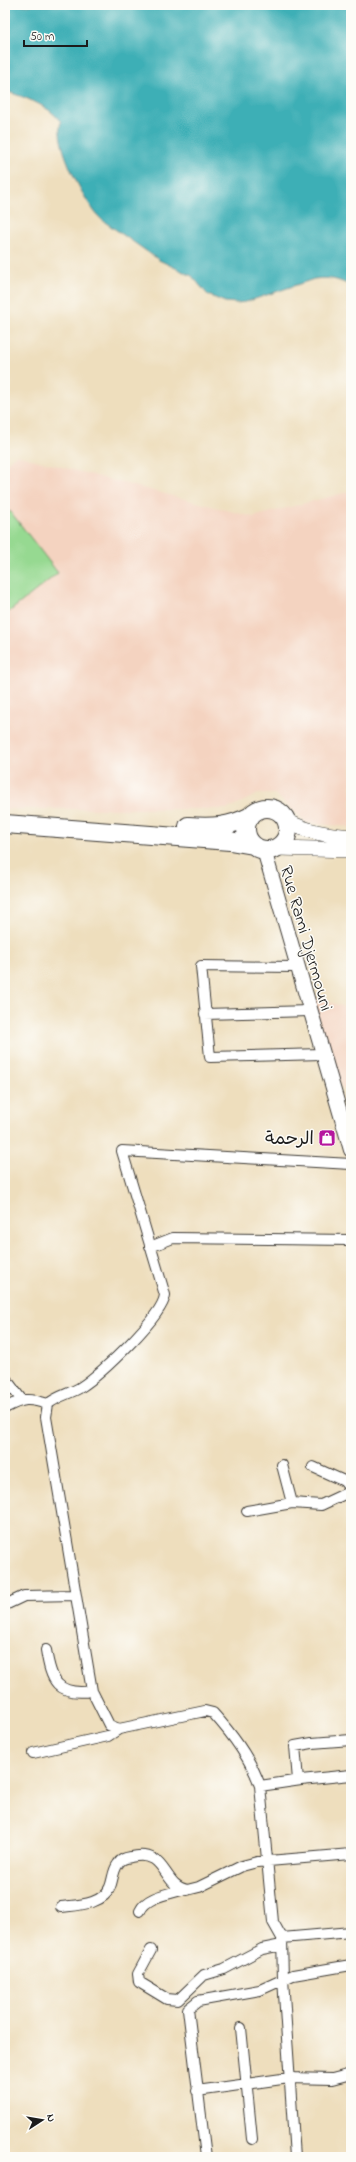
<svg xmlns="http://www.w3.org/2000/svg" width="356" height="2162" font-family="'Indie Flower','Playpen Sans Arabic',sans-serif">
<style>
.built{fill:#f4d3c0}
.green{fill:#96d991;stroke:#597a56}
.water{fill:#3eafb6;stroke:#2d6669}
.lines{fill:none;stroke-linecap:round;stroke-linejoin:round}
.street-casing{stroke:#3c3934;stroke-width:12}
.secondary-casing{stroke:#3c3934;stroke-width:16}
.primary-casing{stroke:#3c3934;stroke-width:16}
.highway-casing{stroke:#3c3934;stroke-width:20}
.street{stroke:#fff;stroke-width:10}
.secondary{stroke:#fff;stroke-width:14}
.primary{stroke:#fff;stroke-width:15}
.highway{stroke:#fff;stroke-width:18}
.labels{text-anchor:middle;stroke-width:3;stroke-linejoin:round;paint-order:stroke}
.street-label{font-size:18px;fill:#1c1c1c;stroke:#fdfcf7}
.poi-label{font-size:18px;fill:#1c1c1c;stroke:#fdfcf7;text-anchor:end}
</style>
<rect width="100%" height="100%" fill="#fdfcf7"/>
<filter id="ink" filterUnits="userSpaceOnUse"><feTurbulence type="fractalNoise" baseFrequency=".025" numOctaves="2"/><feDisplacementMap in="SourceGraphic" scale="8" xChannelSelector="R" yChannelSelector="G"/><feConvolveMatrix kernelMatrix="1 2 1 2 8 2 1 2 1" color-interpolation-filters="sRGB"/></filter>
<filter id="wash" filterUnits="userSpaceOnUse"><feTurbulence type="fractalNoise" baseFrequency=".012" numOctaves="4" result="noise"/><feDisplacementMap in="SourceGraphic" scale="16" xChannelSelector="R" yChannelSelector="G"/><feGaussianBlur stdDeviation="0.9" result="paint"/><feColorMatrix in="noise" values="0 0 0 0 0 0 0 0 0 0 0 0 0 0 0 0 0 1.4 0 .05"/><feComposite in="paint" operator="in"/></filter>
<g filter="url(#wash)">
<rect width="100%" height="100%" fill="#eedebd"/>
<path class="built" d="M16,455L253,517L351,491V827L307,823L275,794H258L228,809H5V464Z
M310,996L351,1009V1083L342,1090Z"/>
<path class="green" d="M10,511L58,573L5,615V515Z"/>
<path class="water" d="M5,5H351V286C338,279 328,277 314,279L246,302L236,303L225,302L208,295L192,276L159,260L102,220C86,206 53,142 61,122C49,105 24,97 5,91Z"/>
</g>
<g filter="url(#ink)">
<g class="lines">
<g class="street-casing">
<path id="street" d="M296,967L201,966L210,1057L322,1054
M205,1014L309,1011
M150,1247L173,1238L351,1240
M5,1378L21,1399
M5,1408C23,1398 29,1398 48,1404
M282,1465L292,1503
M313,1467L344,1481L351,1490
M247,1511L292,1503L321,1505L351,1491
M5,1605L24,1596L76,1595
M46,1650C51,1681 57,1696 92,1691
M33,1753L108,1736L119,1729
M298,1780L295,1746L312,1743L351,1740
M260,1786L301,1780L351,1775
M61,1907C77,1905 103,1905 110,1887C113,1880 113,1870 118,1864C121,1859 125,1858 131,1857C167,1848 162,1886 187,1890L199,1887L242,1866L257,1862L351,1854
M140,1911C146,1897 168,1894 182,1890
M282,1938L351,1932
M151,1950L138,1974L139,1982L167,1999L178,2000L204,1975L224,1969L262,1949L282,1945
M241,2028L252,2139
M197,2091L289,2078L332,2079L351,2074
M206,2157L188,2009L198,2001L260,1990L293,1975L351,1965
M295,2157L283,1979L282,1938L273,1922L260,1786C251,1759 232,1734 213,1713L205,1711L119,1729L109,1725L92,1691L46,1417L48,1404C59,1395 70,1394 81,1387C100,1375 163,1316 165,1295L122,1151L351,1164"/>
</g>
<g class="secondary-casing">
<path id="secondary" d="M264,850L351,1150"/>
</g>
<g class="primary-casing">
<path id="primary" d="M287,821C307,832 328,835 351,837
M278,848L351,850"/>
</g>
<g class="highway-casing">
<path id="highway" d="M246 829a21 21 0 1 1 42 0a21 21 0 1 1-42 0Z
M5,824L230,841L253,845
M188,826C212,828 229,827 251,816"/>
</g>
<use href="#street" class="street"/>
<use href="#secondary" class="secondary"/>
<use href="#primary" class="primary"/>
<use href="#highway" class="highway"/>
</g>
</g>
<defs>
<g id="shop-square" transform="scale(0.9)"><rect x="-9" y="-9" width="18" height="18" rx="4" fill="#b5179e" stroke="#fdfcf7"/><path d="M-5-2.5h2.3a2.7 3.5 0 0 1 5.4 0H5L5.5 6h-11ZM-1.5-2.5h3a1.5 2.3 0 0 0-3 0Z" fill="#fff"/></g>
</defs>
<g fill-rule="evenodd">
<use href="#shop-square" x="327" y="1138"/>
</g>
<g class="labels">
<g class="street-label">
<text transform="translate(307 938) rotate(74)" y="6">Rue Rami Djermouni</text>
</g>
<g class="poi-label">
<text x="314" y="1144">الرحمة</text>
</g>
</g>
<rect width="356" height="2162" fill="none" stroke="#fdfcf7" stroke-width="20"/>
<g transform="translate(42 2120) rotate(78)" stroke="#fdfcf7" stroke-width="3" paint-order="stroke">
<path d="M0-3L7 15L0 10L-7 15Z" fill="#1c1c1c"/>
<text y="-6" font-size="11" font-weight="bold" text-anchor="middle" fill="#1c1c1c">N</text>
</g>
<path d="M24 40v6h63v-6" fill="none" stroke="#1c1c1c" stroke-width="2"/>
<text x="30" y="40" font-size="12" fill="#1c1c1c" stroke="#fdfcf7" stroke-width="3" paint-order="stroke">50 m</text>
</svg>
